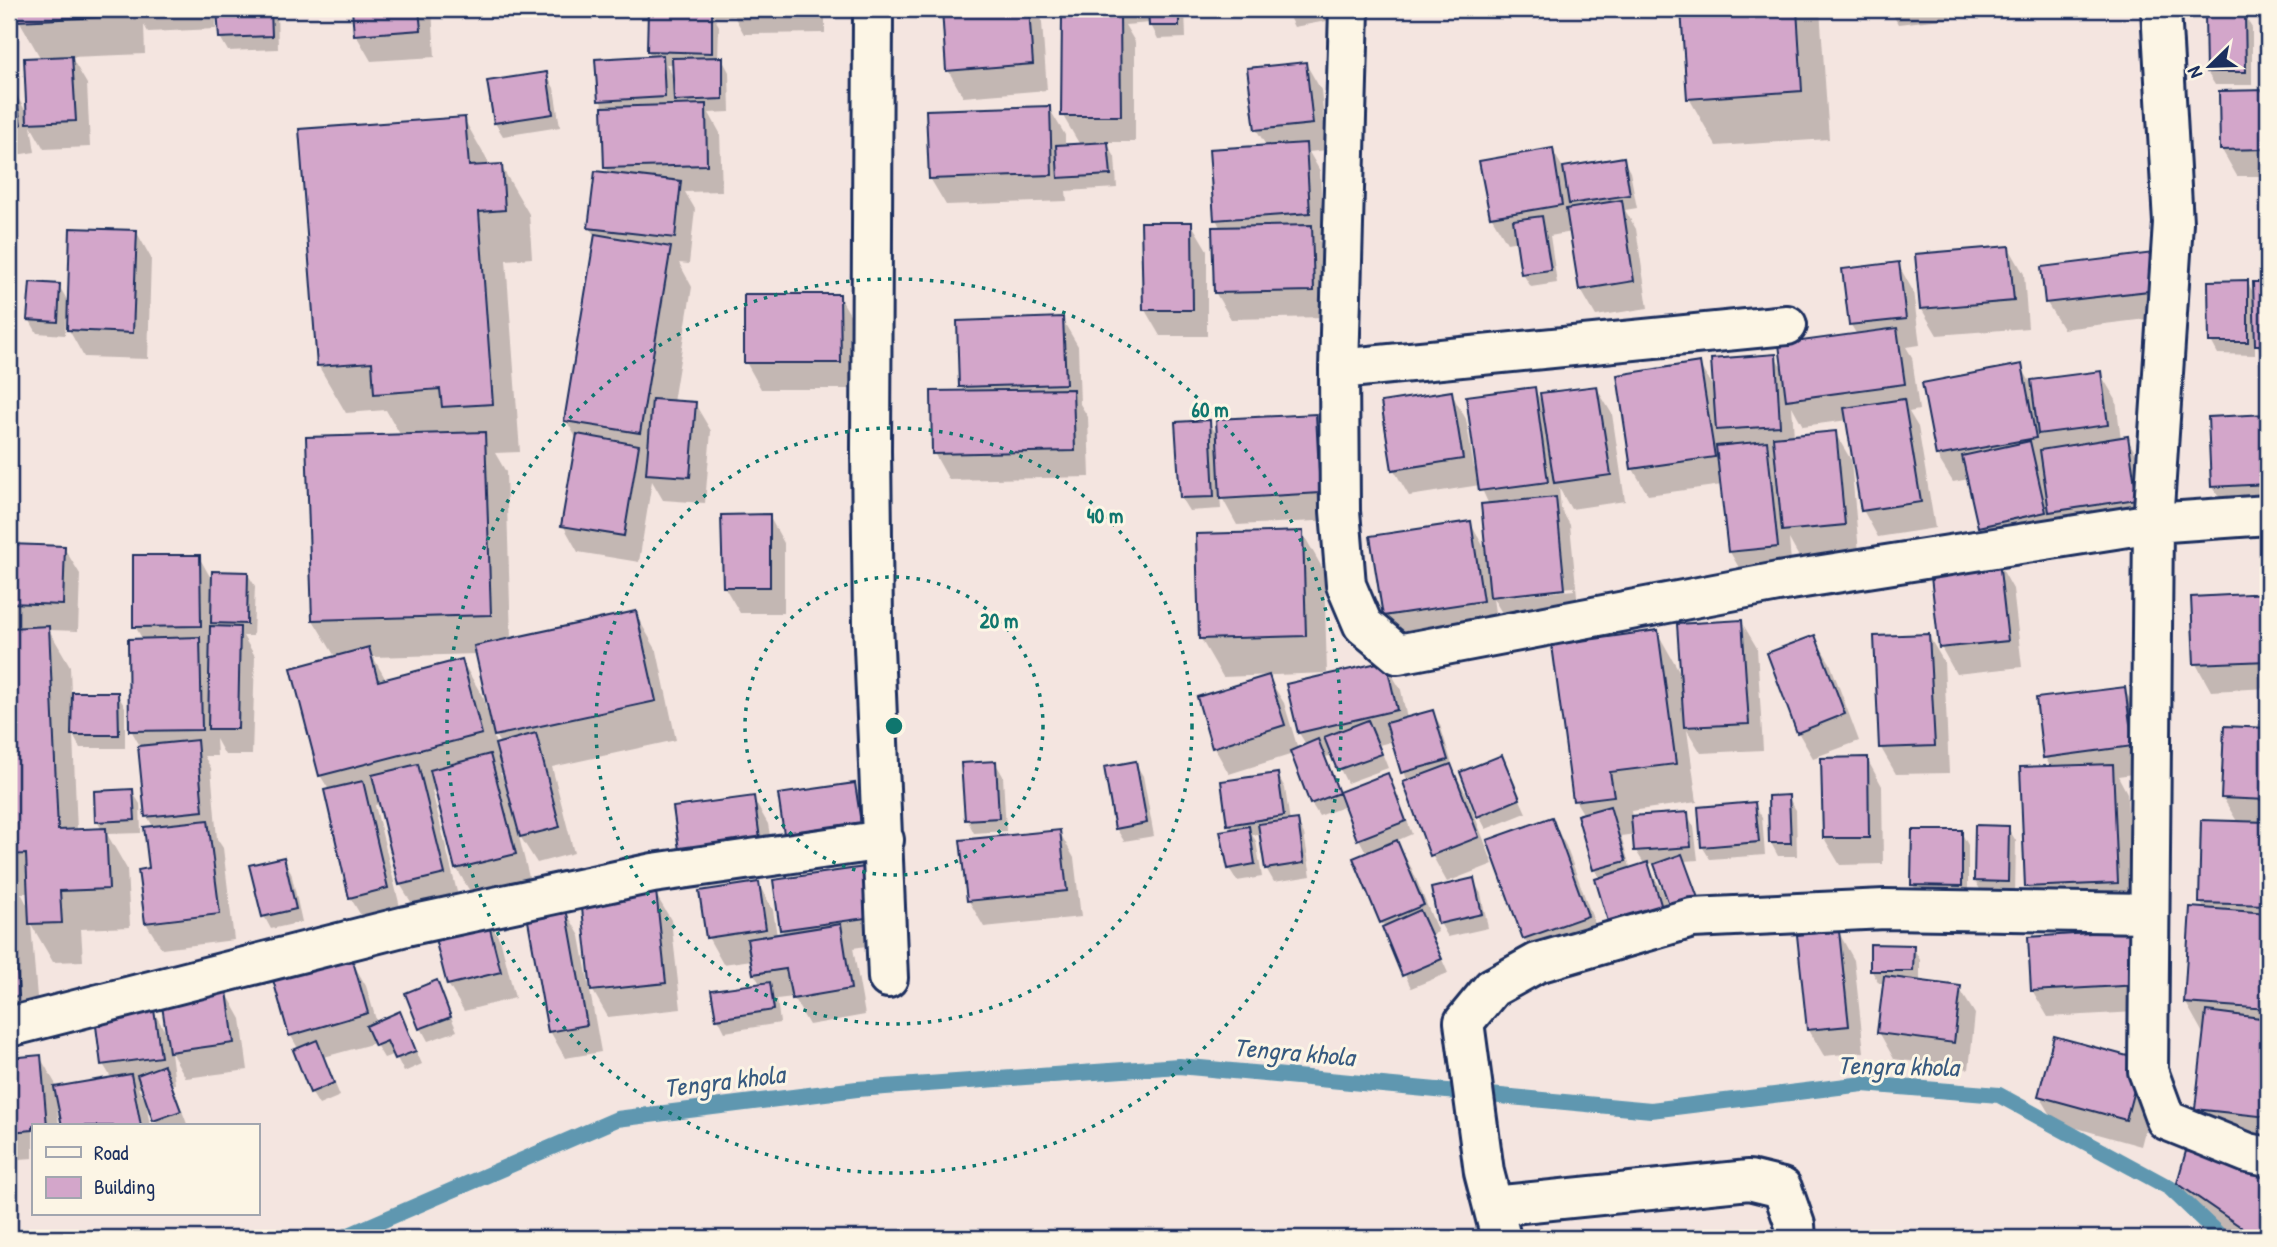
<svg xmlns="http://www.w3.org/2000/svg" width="2277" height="1247" font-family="'Patrick Hand',sans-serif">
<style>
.shadow{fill:#0003;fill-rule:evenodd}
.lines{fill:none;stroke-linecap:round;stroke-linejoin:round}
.stream{stroke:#5f97b0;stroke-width:16}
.building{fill:#d3a6ca;stroke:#1b2f5e;stroke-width:2}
.street-casing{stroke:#1b2f5e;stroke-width:44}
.street{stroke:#fcf5e5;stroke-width:38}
.ring{fill:none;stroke:#0f766e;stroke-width:3.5;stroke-dasharray:3.5 7}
.labels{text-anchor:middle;stroke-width:6;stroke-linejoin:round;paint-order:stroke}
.water-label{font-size:26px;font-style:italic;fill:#375a80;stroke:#fcf5e5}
.centre{fill:#0f766e;stroke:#fcf5e5;stroke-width:3.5}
.ring-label{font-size:21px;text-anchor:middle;font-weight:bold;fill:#0f766e;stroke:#fcf5e5;stroke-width:6;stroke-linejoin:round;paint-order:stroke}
</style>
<rect width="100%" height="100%" fill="#f4e5e0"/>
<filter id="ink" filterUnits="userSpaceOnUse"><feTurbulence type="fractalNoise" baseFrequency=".0143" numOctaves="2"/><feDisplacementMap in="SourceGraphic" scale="14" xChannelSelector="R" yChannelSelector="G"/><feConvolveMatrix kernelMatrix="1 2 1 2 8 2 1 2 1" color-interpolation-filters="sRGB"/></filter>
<g filter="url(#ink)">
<path class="shadow" d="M18,9H216V29L148,32L144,25L145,54L71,57L87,84L90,147L44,149L31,126L35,152L9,156V92L14,91L29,117L41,59L19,20Z
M219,9H277L278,49L228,51L220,37Z
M354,9H432L435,57L371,61L356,35Z
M434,9H492V13L438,15Z
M647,9H825V33L744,34L734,16L714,17L719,26L718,59H722L729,72L730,112L709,113L720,133L722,191L685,192L695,209L689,264L679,263L692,287L673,402L695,404L711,431L705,503L663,500L652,481L639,562L578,552L563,525L578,441L566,420L596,239L590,228L609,174L605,167L604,108L600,100L652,57L648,51L649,12ZM666,64H674L675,80Z
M911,9H1041L1047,90L963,97L948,70L943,10Z
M1067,9H1185L1186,38L1158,39L1150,23L1125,25L1135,42V142H1106L1115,157L1117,188L1066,191L1067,201L946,205L930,178L1049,108L1065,135V146L1080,145L1063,116L1071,15Z
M1285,9H1330L1332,20L1294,27Z
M1683,9H1820L1829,139L1716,146L1689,98Z
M1890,9H1950L1951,18L1898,24Z
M2244,15L2252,28V85H2215L2207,72V16Z
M1306,64L1321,90L1327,150L1309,152L1320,171L1324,240H1319L1327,254L1328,317L1231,319L1215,292L1221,229L1216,219L1267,147L1256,129Z
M546,74L554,88L560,127L503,136L495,123L489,83Z
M2268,92V176H2237L2222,150L2221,93Z
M464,119L491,167L501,166L529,214L532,258L506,260L520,452L495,453L506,472L511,639L635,613L657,651L676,740L552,767L574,853L537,863L518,833L530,881L472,895L457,869L437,789L432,791L459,900L416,910L400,884L381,804L375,805L402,915L366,924L350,897L329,790L320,775L336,658L313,620L401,436L386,410L346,413L318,365ZM478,654L489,708L486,709L484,699L462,661L386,680L373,657ZM493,733H494L500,744L496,745ZM504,772L507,785L500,773Z
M1552,150L1563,168L1623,159L1630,172L1637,208L1625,210L1636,229L1648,308L1596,316L1581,290L1572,232L1550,236L1557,283L1531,287L1523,274L1518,241L1507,243L1491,216Z
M1191,223L1207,250V336H1160L1145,310Z
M136,231L151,258L148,359L84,357L69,330V318H66L65,335L37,333L29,319L59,286L69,303Z
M2009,248L2024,274L2028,328L1937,335L1921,308Z
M2152,255L2171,316L2063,329L2047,303Z
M1898,264L1913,291L1920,345L1906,347L1912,357L1919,410L1909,412L1918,427L1935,528L1878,537L1863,510L1848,420L1803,426L1792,406L1794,437L1835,433L1851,460L1859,552L1799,557L1789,539L1792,574L1745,578L1730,552L1722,485L1648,495L1633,469L1619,376L1699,364L1715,391L1775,356L1784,372L1857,335L1851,325Z
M2247,282L2255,295L2254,284L2268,283V365L2255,341V355L2218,354L2211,341Z
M839,296L855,323V389H761L746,362Z
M1062,319L1078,346L1080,404L1088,417L1090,477L949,480L934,453L964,392L961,387L958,322Z
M2021,366L2034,389L2100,373L2116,400L2121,439L2127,438L2142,465L2151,525L1995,553L1980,526L1969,479L1953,482L1937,456Z
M1596,387L1612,414L1625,501L1571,509L1559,488L1561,509L1570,525L1579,616L1508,623L1493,598L1497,627L1400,642L1385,615L1470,523L1488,554L1489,505L1480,485L1409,496L1394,470L1451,393L1466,419L1474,468H1478L1534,389L1544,406ZM1574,587V590L1502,597V594Z
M2268,415V511L2229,513L2213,487L2209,419Z
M1315,416L1330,442L1335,520L1237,525L1220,494L1221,509L1189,511L1181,498L1209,422L1219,438Z
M769,516L784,543V613H740L724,586Z
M1302,532L1324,571L1327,673L1223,677L1201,639Z
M9,546L64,548L80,574L78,631L49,630L70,666L71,694H117L125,707V748H80L73,735L77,831L102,830L97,821L132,791L140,804L141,833L107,834L127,869L130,927L81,929L83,961L53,962L31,924L40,1034L9,1036ZM21,893H30V910Z
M199,557L213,582L247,573L255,586L253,636H243L255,656L252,755H225L216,739L217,756H204L211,768L217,839L223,848L234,940L162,949L146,923L154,828L147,816L140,746L131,730L143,640L135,626Z
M1998,562L2013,589L2022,667L1956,674L1941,647Z
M2268,595V688L2211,691L2196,664L2192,598Z
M1741,621L1757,648L1763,750L1701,753L1687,730L1697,802L1631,811L1632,818L1687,814L1694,827L1698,860L1684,861L1704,911L1671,906L1656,863L1647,864L1664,894L1677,938L1600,879L1595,870L1579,816L1584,815L1575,800L1657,632L1682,676ZM1635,834L1636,851L1645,865L1631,870L1621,836Z
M1928,635L1944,662L1949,773L1896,774L1881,748Z
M1814,637L1830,663L1859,741L1813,758L1798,732Z
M1385,663L1401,690L1407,719L1433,712L1440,725L1455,774L1466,793L1493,864L1447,882L1432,855L1394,741L1379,745L1388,768L1347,783L1333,755L1326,757L1340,794L1387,775L1395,788L1412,834L1396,841L1412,869L1438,932L1431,935L1448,973L1411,988L1355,859L1367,854L1359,839L1346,806L1319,816L1311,803L1293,754L1229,774L1214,747L1268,677L1284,703L1298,749L1307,746L1299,733L1288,686Z
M2124,689L2139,715L2147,772L2118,776L2127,793L2132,909L2042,913L2027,886L2051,768L2045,757Z
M2226,728L2268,730V792L2265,794L2268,799V1142L2213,1135L2197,1108L2205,1037L2186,1003L2205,910L2201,903L2238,823L2223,798Z
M1501,757L1526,813L1486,829L1479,816Z
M1867,759L1882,786L1883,864L1840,865L1824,838Z
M995,762L1003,776L1006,831L974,833L967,819Z
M1135,763L1143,776L1154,836L1124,841L1116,828Z
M1278,775L1285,788L1290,822L1297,821L1304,834L1311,876L1274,882L1266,868L1261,834L1252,835L1256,841L1262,877L1237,881L1229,868L1232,830L1229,824Z
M854,785L870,812L876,856L802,867Z
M1788,797L1796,810L1797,856H1778L1771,843Z
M753,798L768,824L775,865L696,876Z
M1754,804L1762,817L1765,855L1710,859L1702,846Z
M1551,819L1566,846L1602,943L1540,965L1524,938Z
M2008,828L2016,841L2015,895L1983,894L1975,881Z
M1059,831L1074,858L1081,917L984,927L969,901Z
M1961,832L1968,845V898H1921L1913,885Z
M283,859L291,872L302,922L271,929L264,916Z
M1473,880L1481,894L1488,928L1448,937L1440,923Z
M775,882L879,896L887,943L853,948L865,1015L809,1025L793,997L777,999L780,1023L725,1032L718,1018L761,985L754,974L752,960L723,964L708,937L758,883L773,910L777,936L785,935L782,930Z
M655,893L671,920L681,1009L608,1017L593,991L583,901Z
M565,910L580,936L601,1052L565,1058L550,1031Z
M486,915L501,942L515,998L464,1011L448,984Z
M2136,932L2154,1011L2048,1017L2032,990Z
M1839,933L1854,960L1864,1052L1824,1056L1809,1030Z
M1913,947L1920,960V982L1959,988L1975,1014L1969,1069L1894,1059L1879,1032L1885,983H1879L1871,970Z
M351,960L366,986L377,1023L399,1014L422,1064L404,1072L395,1054L384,1058L375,1043L324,1057L340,1096L319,1105L311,1092L299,1050L291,1036L275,981Z
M436,983L457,1031L428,1041L421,1028Z
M226,992L241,1019L248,1070L186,1078L171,1052L175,1084H172L187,1124L158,1126L143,1088H138L146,1102L150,1126H63L60,1109H57L59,1126H33V1158L19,1159L9,1141V1059L40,1057L55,1083L56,1089L112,1079L103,1064L154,1012L168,1037Z
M2055,1038L2156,1089L2141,1146L2055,1122L2040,1096Z
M2187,1153L2268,1176V1238H2236L2194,1209L2179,1182Z"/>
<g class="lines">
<path class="stream" d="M342,1238L617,1119L857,1089L1179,1066L1651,1110L1863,1084L1999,1095L2170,1188L2222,1238"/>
</g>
<path class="building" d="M16,9H124V16L17,21Z
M217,9H271L272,36L219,38Z
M352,9H419L421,30L354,35Z
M942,9H1029L1033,64L946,71Z
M1148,9H1179V26H1149Z
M1284,9H1316L1284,14Z
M1681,9H1797L1802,91L1687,99Z
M648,10L712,11V53L647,51Z
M2245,13L2246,72H2206L2205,14Z
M1062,14H1120L1121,116H1061Z
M663,55L665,97L598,101L595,59Z
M72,56L76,121L27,123L24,58Z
M723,57V99L674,101L672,58Z
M1306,62L1313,124L1255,130L1247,68Z
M547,72L553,114L494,123L487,81Z
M15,89L21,125L9,127V90Z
M2268,90V149L2220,150L2219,91Z
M706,104L707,165L604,168L602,107Z
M1050,106L1052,175L929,179L926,110Z
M465,117L469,166L502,164L505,210L479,212L493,404L442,407L440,389L374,394L372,362L317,366L299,129Z
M1108,142L1111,175L1058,178L1056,145Z
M1306,143L1310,213L1214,220L1209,149Z
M1553,148L1562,205L1490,217L1479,161Z
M1624,157L1630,195L1569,204L1563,167Z
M595,171L681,181L675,238L588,228Z
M1622,200L1634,281L1579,290L1566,209Z
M1542,216L1551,270L1521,274L1513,220Z
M1141,222H1192L1193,310H1143Z
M1312,225L1314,291L1214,293L1212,227Z
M70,228L137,230L133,333L67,330Z
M595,234L671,247L640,433L564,421Z
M2009,246L2014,301L1920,309L1915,254Z
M2153,253L2157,290L2045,303L2041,267Z
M1899,262L1906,319L1849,325L1842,269Z
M2248,280V342H2209L2208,281Z
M30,282L60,284L58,322L27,320Z
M2253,282H2268V345H2255Z
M744,294H840L841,363H744Z
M1063,317L1066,384L959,387L957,321Z
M1897,328L1905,384L1786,400L1779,344Z
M1776,354L1780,426L1716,430L1711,359Z
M1700,362L1715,457L1631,469L1617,375Z
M2022,364L2036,438L1936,456L1922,383Z
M2101,371L2108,425L2038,434L2031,380Z
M1597,386L1611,475L1554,483L1540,393Z
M1535,387L1548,482L1479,491L1466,396Z
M1073,389L1075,451L932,454L931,391Z
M1452,391L1463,459L1392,470L1381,402Z
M652,399L696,402L690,477L646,474Z
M1904,399L1921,502L1861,511L1844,408Z
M1316,414L1320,493L1220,499L1216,419Z
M2268,414V484L2211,487L2208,417Z
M1210,420L1214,497L1180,498L1175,422Z
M1836,431L1845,525L1782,531L1773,437Z
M485,432L491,615L312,620L306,437Z
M577,434L639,445L624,536L561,526Z
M2128,436L2137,499L2049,512L2040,450Z
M1767,441L1778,547L1728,552L1716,446Z
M2030,441L2046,512L1978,527L1962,456Z
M1556,497L1565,589L1490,597L1481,504Z
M770,514V587H723L721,515Z
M1471,521L1483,601L1383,616L1370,536Z
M1303,531L1306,636L1199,639L1196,534Z
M9,544L65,546L63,605L9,603Z
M133,555H200L201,626L133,627Z
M1999,561L2008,641L1939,648L1930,568Z
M212,571L248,572L247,624L211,623Z
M2268,593V661L2194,664L2191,597Z
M636,611L656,701L494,736L474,646Z
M1742,620L1749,724L1684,727L1677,624Z
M49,626L58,830L106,828L109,889L60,891L62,923L29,924L26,854L9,855V628Z
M210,626L240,627L238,729H208Z
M1658,630L1676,764L1610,772L1614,796L1573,801L1552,645Z
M1929,634L1935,746L1879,748L1874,636Z
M1815,635L1845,714L1797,733L1767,653Z
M200,637L202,730L129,731L128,639Z
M369,647L378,681L462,659L482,734L319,776L291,668Z
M1386,661L1397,710L1298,733L1286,684Z
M1269,675L1285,725L1212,748L1197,697Z
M2125,687L2133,746L2043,758L2036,698Z
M72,692H118L119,735H71Z
M1433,710L1448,760L1401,773L1386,723Z
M1368,720L1382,754L1337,770L1324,737Z
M2224,726L2268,728V800L2221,798Z
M536,733L560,827L520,837L495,744Z
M1318,739L1339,793L1310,804L1290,751Z
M197,740L203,811L145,817L138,746Z
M490,754L516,854L455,869L430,770Z
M1502,755L1520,799L1477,817L1460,772Z
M1868,757L1869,838H1823L1821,758Z
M996,761L999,818L965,820L961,763Z
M1136,761L1147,823L1115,829L1104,767Z
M418,764L445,874L399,885L372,775Z
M1451,764L1479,837L1430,856L1403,782Z
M2113,764L2118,883L2025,887L2020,767Z
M1278,773L1284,816L1227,825L1221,781Z
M1388,773L1406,821L1357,840L1339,792Z
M363,781L388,888L349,898L324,790Z
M855,783L862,830L785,841L778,794Z
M133,789L135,820L95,822L94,791Z
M1789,795L1791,843H1769L1768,796Z
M754,796L760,839L679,850L673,807Z
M1755,802L1759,842L1701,847L1698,807Z
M1610,806L1626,861L1593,870L1577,815Z
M1688,812L1691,847L1634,851L1631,816Z
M1552,817L1588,916L1523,939L1487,840Z
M1298,819L1304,863L1265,869L1258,824Z
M208,820L220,914L145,923L138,870L149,868L144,827Z
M2201,820L2268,822V905L2199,903Z
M1975,825L2009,826L2008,882L1974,881Z
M1249,826L1255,864L1228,869L1220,831Z
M1060,830L1067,891L967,901L960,840Z
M1912,830H1962V886L1911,885Z
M1397,840L1424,905L1380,923L1353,858Z
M1682,854L1698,898L1670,907L1654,864Z
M284,857L296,909L262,917L249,865Z
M1648,862L1663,911L1610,928L1595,879Z
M865,867L873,917L780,930L773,880Z
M9,872L19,996L9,997Z
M1474,878L1482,914L1438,924L1431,888Z
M759,882L766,929L706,938L699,891Z
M656,891L666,983L591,991L581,899Z
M2190,907L2268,913V1009L2184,1003Z
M566,908L587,1025L548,1032L527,915Z
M1420,910L1442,959L1402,976L1382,927Z
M486,913L501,972L447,985L432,927Z
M841,924L851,989L792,999L786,969L753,974L747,939Z
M2137,930L2140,985L2031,991L2028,937Z
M1839,931L1849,1026L1807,1030L1797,935Z
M1870,944L1914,945L1913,971H1870Z
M352,958L368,1013L289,1036L273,980Z
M1884,976L1961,986L1954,1043L1877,1033Z
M437,980L451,1017L419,1029L405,993Z
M770,982L774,1010L716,1019L711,990Z
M227,991L234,1043L169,1052L161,999Z
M154,1010L161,1057L101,1065L95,1018Z
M400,1011L416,1051L395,1059L387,1041L375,1046L366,1026Z
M2206,1011L2268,1019V1117L2195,1109Z
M2054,1036L2142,1060L2126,1120L2038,1096Z
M317,1040L334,1083L310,1093L293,1050Z
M41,1055L47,1126H33V1130L9,1132V1058Z
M164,1065L181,1111L153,1121L137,1075Z
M131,1074L141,1126H62L54,1087Z
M2186,1151L2268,1174V1238H2257L2177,1183Z
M1873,1231L1920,1237V1238H1872Z"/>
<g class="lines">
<g class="street-casing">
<path id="street" d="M873,9L871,451L873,623L888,978
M1349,9L1339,369L1340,511L1346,585L1363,625L1398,654L1778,582L2153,523L2268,515
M2161,9L2173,223L2153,523L2148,1071L2166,1120L2248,1153L2268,1157
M1339,369L1787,325
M9,1027L406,926L653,873L884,840
M1493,1206L1749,1180L1782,1188L1795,1225L1796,1238
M1501,1238L1484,1172L1464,1022L1492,988L1537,963L1692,918L1885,909L2148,913"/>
</g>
<use href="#street" class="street"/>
</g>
</g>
<g class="ring">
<circle cx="894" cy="726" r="149"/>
<circle cx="894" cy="726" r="298"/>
<circle cx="894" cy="726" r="447"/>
</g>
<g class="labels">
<g class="water-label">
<text transform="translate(1294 1052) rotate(5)" y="9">Tengra khola</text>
<text transform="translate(1898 1066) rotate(1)" y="9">Tengra khola</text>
<text transform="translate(724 1081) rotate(-7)" y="9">Tengra khola</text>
</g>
</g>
<circle cx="894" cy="726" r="10" class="centre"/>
<g class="ring-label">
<text x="1210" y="417">60 m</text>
<text x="1105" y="523">40 m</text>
<text x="999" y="628">20 m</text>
</g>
<rect width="2277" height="1247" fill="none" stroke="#fcf5e5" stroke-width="35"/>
<rect x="18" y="18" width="2242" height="1212" fill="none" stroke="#1b2f5e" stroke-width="2.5" filter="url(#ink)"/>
<rect x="32" y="1124" width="228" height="91" fill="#fcf5e5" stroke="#a2a6af" stroke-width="2"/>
<rect x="46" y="1147" width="35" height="10" fill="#fcf5e5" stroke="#a2a6af" stroke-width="2"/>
<text x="94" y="1160" font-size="21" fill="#1b2f5e">Road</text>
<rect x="46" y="1177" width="35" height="21" fill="#d3a6ca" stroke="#a2a6af" stroke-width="2"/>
<text x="94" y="1194" font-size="21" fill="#1b2f5e">Building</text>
<g transform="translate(2210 66) rotate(247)" stroke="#fcf5e5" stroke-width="5" paint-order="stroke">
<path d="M0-5L12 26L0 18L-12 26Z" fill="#1b2f5e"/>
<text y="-10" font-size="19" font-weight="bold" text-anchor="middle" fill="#1b2f5e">N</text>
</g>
</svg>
